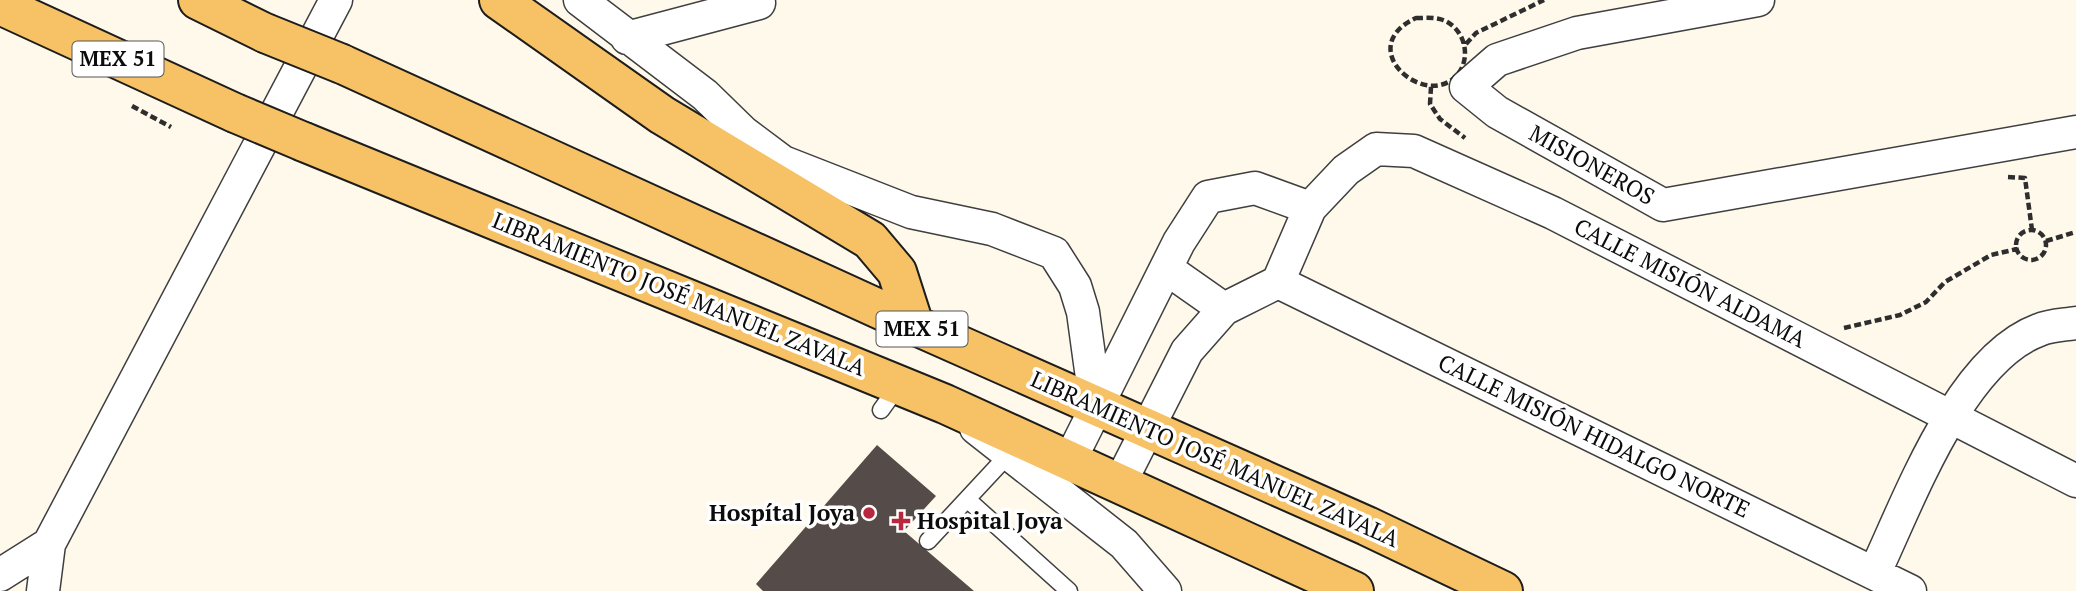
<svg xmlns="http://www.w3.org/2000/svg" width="2076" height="591" font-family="'PT Serif',serif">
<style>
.building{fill:#554c49}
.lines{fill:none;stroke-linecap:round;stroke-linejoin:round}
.service-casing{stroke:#3f3f3f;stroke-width:19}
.minor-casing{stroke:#3f3f3f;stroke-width:35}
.primary-casing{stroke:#1d1d1d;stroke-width:42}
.path{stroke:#2e2e2e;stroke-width:4.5;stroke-dasharray:7 3.5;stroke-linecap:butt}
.service{stroke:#fff;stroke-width:16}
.minor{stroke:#fff;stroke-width:32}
.primary{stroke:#f6c265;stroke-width:38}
.primary-bridge-casing{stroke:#1d1d1d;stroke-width:42;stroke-linecap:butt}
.primary-bridge{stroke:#f6c265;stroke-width:38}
.poi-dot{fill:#b9273f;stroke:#fff;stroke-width:2.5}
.labels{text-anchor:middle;stroke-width:7;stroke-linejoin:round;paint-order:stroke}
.shield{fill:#fff;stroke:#555;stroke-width:2}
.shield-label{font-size:21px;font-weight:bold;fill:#0c0c0c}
.street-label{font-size:23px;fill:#0c0c0c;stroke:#fff}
.poi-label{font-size:23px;font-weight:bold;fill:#0c0c0c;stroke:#fff;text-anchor:end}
</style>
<rect width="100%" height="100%" fill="#fff9ec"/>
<path class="building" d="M877,445L936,496L904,531L974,591H763L756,584Z"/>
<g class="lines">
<g class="service-casing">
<path id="service" d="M881,410L899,385
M968,500L1069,591
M928,541L1009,454"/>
</g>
<g class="minor-casing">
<path id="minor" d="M580,0L705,95L743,132L783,162
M1758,0L1577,33L1497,60L1466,87L1497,112L1663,205L2076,132
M627,38L759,3
M765,175L783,162L911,212L992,229L1054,253L1075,286L1083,312L1096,407
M1167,269L1224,309
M1278,282L1910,591
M976,428L1124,544L1165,591
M1070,460L1179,242L1208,197L1255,188L1310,208
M1120,483L1187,351L1224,309L1278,282L1310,208L1346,170L1376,149L1414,151L1553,213L2076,481
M1875,572C1909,500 1960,359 2039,330C2050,325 2064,325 2076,323
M0,575L49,544
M43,591L49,544L336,0"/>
</g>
<g class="primary-casing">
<path id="primary" d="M198,0L265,33
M499,0L662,115L870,240L897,272L914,325
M0,5L235,113
M342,64L914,325L1367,526L1503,591
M304,142L945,404L1354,591"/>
</g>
<path class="path" d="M1416,18C1425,18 1435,17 1443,20C1464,28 1472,56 1458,74C1427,112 1351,48 1416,18Z
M1466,44L1476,33L1544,0
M1431,87L1430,104L1440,119L1465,138
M132,106L171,127
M2008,177L2025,178L2032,230
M2016 245a15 15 0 1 1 30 0a15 15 0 1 1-30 0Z
M2046,241L2076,232
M1844,328L1900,315L1926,302L1945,282L1991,255L2017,249"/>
<use href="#service" class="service"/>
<use href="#minor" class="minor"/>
<use href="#primary" class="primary"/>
<g class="primary-bridge-casing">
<path id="primary-bridge" d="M265,33L342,64
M235,113L304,142"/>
</g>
<use href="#primary-bridge" class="primary-bridge"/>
</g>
<g class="poi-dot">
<circle cx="869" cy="513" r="7"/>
<path d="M897.5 510.5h7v7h7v7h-7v7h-7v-7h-7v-7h7z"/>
</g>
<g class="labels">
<g class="shield">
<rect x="72.5" y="41.5" width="91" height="35" rx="5"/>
<rect x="876.5" y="311.5" width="91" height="35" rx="5"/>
</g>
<g class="shield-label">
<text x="118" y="66">MEX 51</text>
<text x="922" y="336">MEX 51</text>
</g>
<g class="street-label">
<text transform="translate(1592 165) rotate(29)" y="8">MISIONEROS</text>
<text transform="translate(1690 283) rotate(27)" y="8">CALLE MISIÓN ALDAMA</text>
<text transform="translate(679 294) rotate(22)" y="8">LIBRAMIENTO JOSÉ MANUEL ZAVALA</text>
<text transform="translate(1594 436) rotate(26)" y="8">CALLE MISIÓN HIDALGO NORTE</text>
<text transform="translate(1215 459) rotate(24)" y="8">LIBRAMIENTO JOSÉ MANUEL ZAVALA</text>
</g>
<g class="poi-label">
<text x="855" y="521">Hospítal Joya</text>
<text x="917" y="529" text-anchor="start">Hospital Joya</text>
</g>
</g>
</svg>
